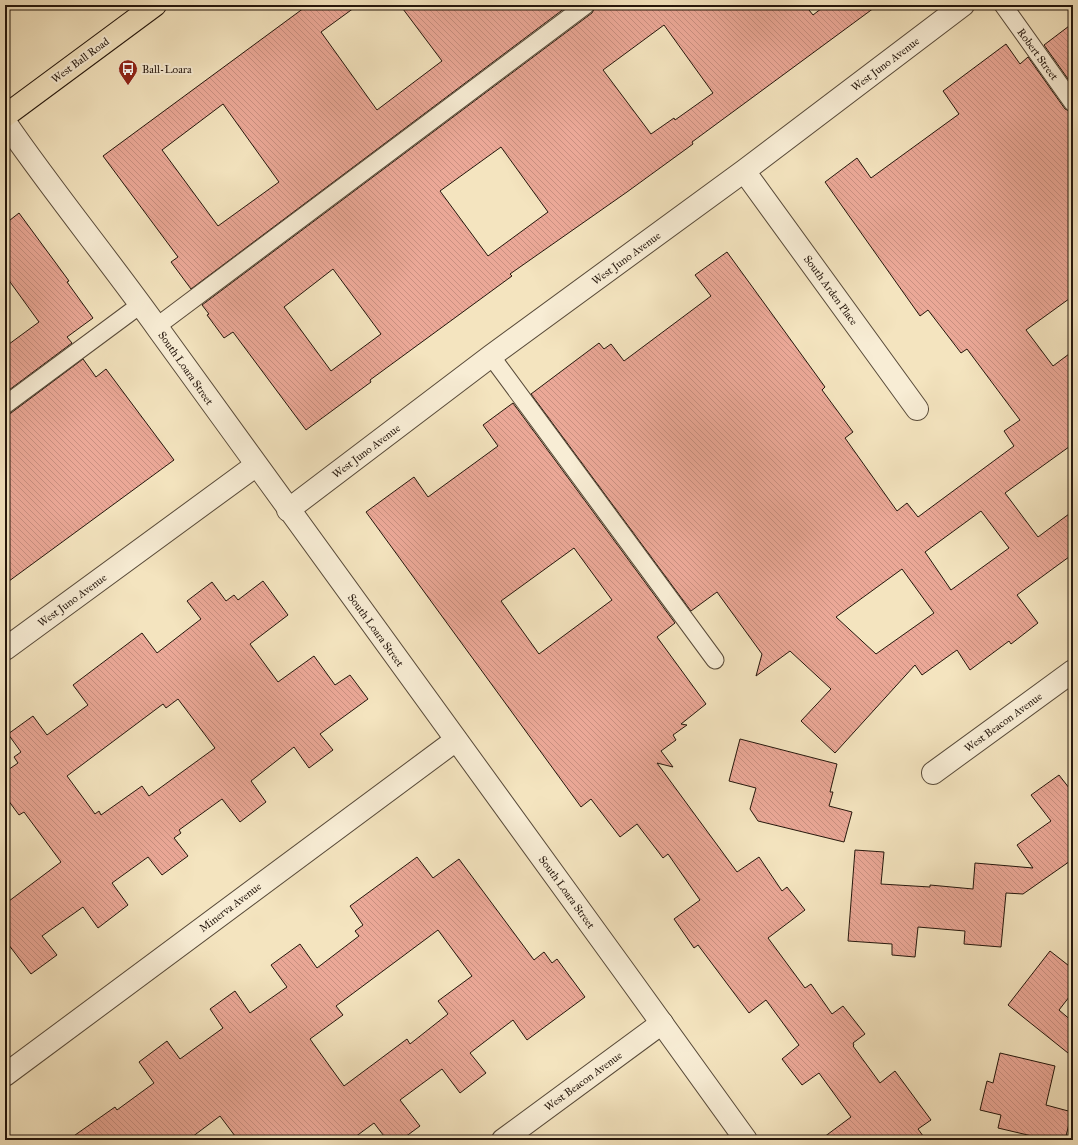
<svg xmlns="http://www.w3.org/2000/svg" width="1078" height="1145" font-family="'IM FELL Great Primer',serif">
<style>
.building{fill:url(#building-back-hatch);stroke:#24160c;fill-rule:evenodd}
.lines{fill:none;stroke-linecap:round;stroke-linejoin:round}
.service-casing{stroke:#584a39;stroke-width:19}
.minor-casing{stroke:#584a39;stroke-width:24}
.tertiary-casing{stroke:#584a39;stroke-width:24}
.primary-casing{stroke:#24160c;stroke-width:24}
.service{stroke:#f8edd5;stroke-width:17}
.minor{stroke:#f8edd5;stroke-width:22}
.tertiary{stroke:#f8edd5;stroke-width:22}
.primary{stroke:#f4e4bf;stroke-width:22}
.labels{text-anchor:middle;stroke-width:4;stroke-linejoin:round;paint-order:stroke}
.street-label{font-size:11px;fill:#24160c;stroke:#f8edd5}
.poi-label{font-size:11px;fill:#24160c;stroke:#f8edd5;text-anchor:start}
</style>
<defs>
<pattern id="building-back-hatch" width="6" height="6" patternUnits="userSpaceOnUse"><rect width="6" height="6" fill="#eba897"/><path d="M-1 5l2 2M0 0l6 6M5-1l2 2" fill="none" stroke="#c99081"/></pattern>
</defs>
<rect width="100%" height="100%" fill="#f4e4bf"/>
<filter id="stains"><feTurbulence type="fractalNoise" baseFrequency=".005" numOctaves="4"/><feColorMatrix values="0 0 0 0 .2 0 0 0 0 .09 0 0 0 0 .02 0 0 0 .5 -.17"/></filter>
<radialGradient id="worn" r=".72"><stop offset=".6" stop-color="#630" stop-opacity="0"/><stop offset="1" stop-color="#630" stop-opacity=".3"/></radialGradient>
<path class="building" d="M308,5H358L321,32L377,110L442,61L400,5H569L191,289L171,262L178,257L103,156ZM223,104L279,182L218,226L162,150Z
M596,5H805L813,15L826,5H878L692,142L693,144L627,192L510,274L512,276L370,380L371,382L306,430L233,332L224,338L207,315L209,314L202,305L592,13ZM664,25L713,93L675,120L674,118L651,134L603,70ZM501,147L548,212L488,256L440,191ZM333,269L381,334L331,371L284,307Z
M1073,23V86L1044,45Z
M1006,44L1020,64L1028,57L1065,109L1073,113V296L1026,330L1053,366L1073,351V444L1005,493L1038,537L1073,511V554L1017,595L1038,623L1011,644L1009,641L970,670L957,650L922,675L915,665L835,753L801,721L831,689L790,651L756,676L762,654L717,592L691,611L531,394L599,343L604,349L611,344L624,361L711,296L695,275L727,252L825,387L822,390L853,432L845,438L897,511L907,503L918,517L1014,446L1004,431L1020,420L967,349L961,353L928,310L920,316L825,182L857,158L871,178L959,114L943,91ZM981,511L1009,548L951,590L925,552ZM902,569L934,613L876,654L836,617Z
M19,213L69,281L67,282L93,318L67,337L72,343L5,393V347L39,322L5,275V224Z
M83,359L96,377L106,369L174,460L5,584V415L11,413Z
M513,403L675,623L657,637L706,704L681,724L687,725L673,735L676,740L661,751L673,767L657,763L737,872L759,857L782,891L787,887L805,910L768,938L805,988L811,984L832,1014L843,1006L865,1034L853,1043L854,1045L853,1046L880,1083L895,1071L931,1120L918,1129L926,1140H820L851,1117L819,1073L802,1085L782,1059L799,1045L766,1000L749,1013L698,945L694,948L674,919L700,900L668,854L663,858L637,824L620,837L591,799L581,807L366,512L414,477L428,497L498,446L483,425ZM574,548L612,600L539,654L501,601Z
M263,581L288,615L250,644L278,682L314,656L335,685L350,675L368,699L320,734L333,750L309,768L294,747L251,781L266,802L240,822L222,799L179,830L181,833L174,838L188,856L162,875L148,857L112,883L128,905L98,928L83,907L42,936L57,955L31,974L5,940V904L61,862L24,812L19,815L5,796V772L18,763L14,757L21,752L8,734L33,716L47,735L88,705L73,685L142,633L157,653L201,619L187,601L212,582L226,601L234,595L238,600ZM178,699L215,748L149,796L142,786L101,815L99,811L95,814L67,776L163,704L166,708Z
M740,739L837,764L830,792H833L829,806L852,812L844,842L758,821L750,809L756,788L729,781Z
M1059,775L1073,793V859L1023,894L1006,893L1001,947L964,944L965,931L918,927L915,957L892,955V944L848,941L855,850L884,852L881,884L930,887V885L973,889L975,863L1033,868L1017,845L1051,821L1031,795Z
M417,857L433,878L459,859L534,960L544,952L552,963L557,959L585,997L527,1040L513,1020L470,1053L486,1073L460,1093L442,1069L400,1100L420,1126L401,1140H387L374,1123L351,1140H238L220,1116L188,1140H68L115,1107L117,1110L154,1083L139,1062L167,1041L180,1059L223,1028L210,1009L235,991L250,1013L287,987L271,965L300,944L317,968L359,936L355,931L363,925L350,906ZM438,930L472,976L438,1001L448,1014L410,1044L407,1039L344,1086L310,1039L343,1015L336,1006Z
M1050,951L1073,969V992L1059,1010L1073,1022V1057L1008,1005Z
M1000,1053L1055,1066L1046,1105L1072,1112L1065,1140H1049L998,1128L1001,1115L980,1110L987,1081L993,1083Z"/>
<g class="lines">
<g class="service-casing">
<path id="service" d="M1003,5L1073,103
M156,327L586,5
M491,356L715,660
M5,405L140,305"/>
</g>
<g class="minor-casing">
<path id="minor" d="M744,171L917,409
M288,510L491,356L744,171L963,5
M5,649L255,466
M933,773L1073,671
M5,1075L456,740
M503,1140L662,1023"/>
</g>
<g class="tertiary-casing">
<path id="tertiary" d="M5,122C54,193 109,260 159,330C353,602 552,869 746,1140"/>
</g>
<g class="primary-casing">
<path id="primary" d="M5,116L155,5"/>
</g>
<use href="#service" class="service"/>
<use href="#minor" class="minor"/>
<use href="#tertiary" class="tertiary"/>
<use href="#primary" class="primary"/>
</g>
<defs>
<g id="bus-pin" transform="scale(1)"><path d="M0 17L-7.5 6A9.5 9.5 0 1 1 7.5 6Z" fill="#8f2418" stroke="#f8edd5"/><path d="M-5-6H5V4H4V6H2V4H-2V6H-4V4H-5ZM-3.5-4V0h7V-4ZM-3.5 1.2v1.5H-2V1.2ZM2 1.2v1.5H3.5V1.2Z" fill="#fff"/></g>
</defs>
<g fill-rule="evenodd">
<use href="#bus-pin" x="128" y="69"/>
</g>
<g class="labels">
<g class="street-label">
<text transform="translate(1038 54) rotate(54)" y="4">Robert Street</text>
<text transform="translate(80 60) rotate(-36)" y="4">West Ball Road</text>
<text transform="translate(885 64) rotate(-37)" y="4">West Juno Avenue</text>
<text transform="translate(626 258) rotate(-36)" y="4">West Juno Avenue</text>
<text transform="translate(831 290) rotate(54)" y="4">South Arden Place</text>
<text transform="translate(186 368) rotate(55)" y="4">South Loara Street</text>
<text transform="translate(366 451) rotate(-37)" y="4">West Juno Avenue</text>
<text transform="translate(72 600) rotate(-36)" y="4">West Juno Avenue</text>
<text transform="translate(376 630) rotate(54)" y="4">South Loara Street</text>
<text transform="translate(1003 722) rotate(-36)" y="4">West Beacon Avenue</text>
<text transform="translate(567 892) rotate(54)" y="4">South Loara Street</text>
<text transform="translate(230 907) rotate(-37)" y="4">Minerva Avenue</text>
<text transform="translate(583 1081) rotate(-36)" y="4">West Beacon Avenue</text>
</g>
<g class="poi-label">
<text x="142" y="73">Ball-Loara</text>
</g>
</g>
<rect width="1078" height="1145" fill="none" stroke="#f4e4bf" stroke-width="20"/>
<rect x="6" y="6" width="1066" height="1133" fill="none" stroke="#24160c" stroke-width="2"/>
<rect x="10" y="10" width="1058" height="1125" fill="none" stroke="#24160c"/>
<rect width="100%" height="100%" filter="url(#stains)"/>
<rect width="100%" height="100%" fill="url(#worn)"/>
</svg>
